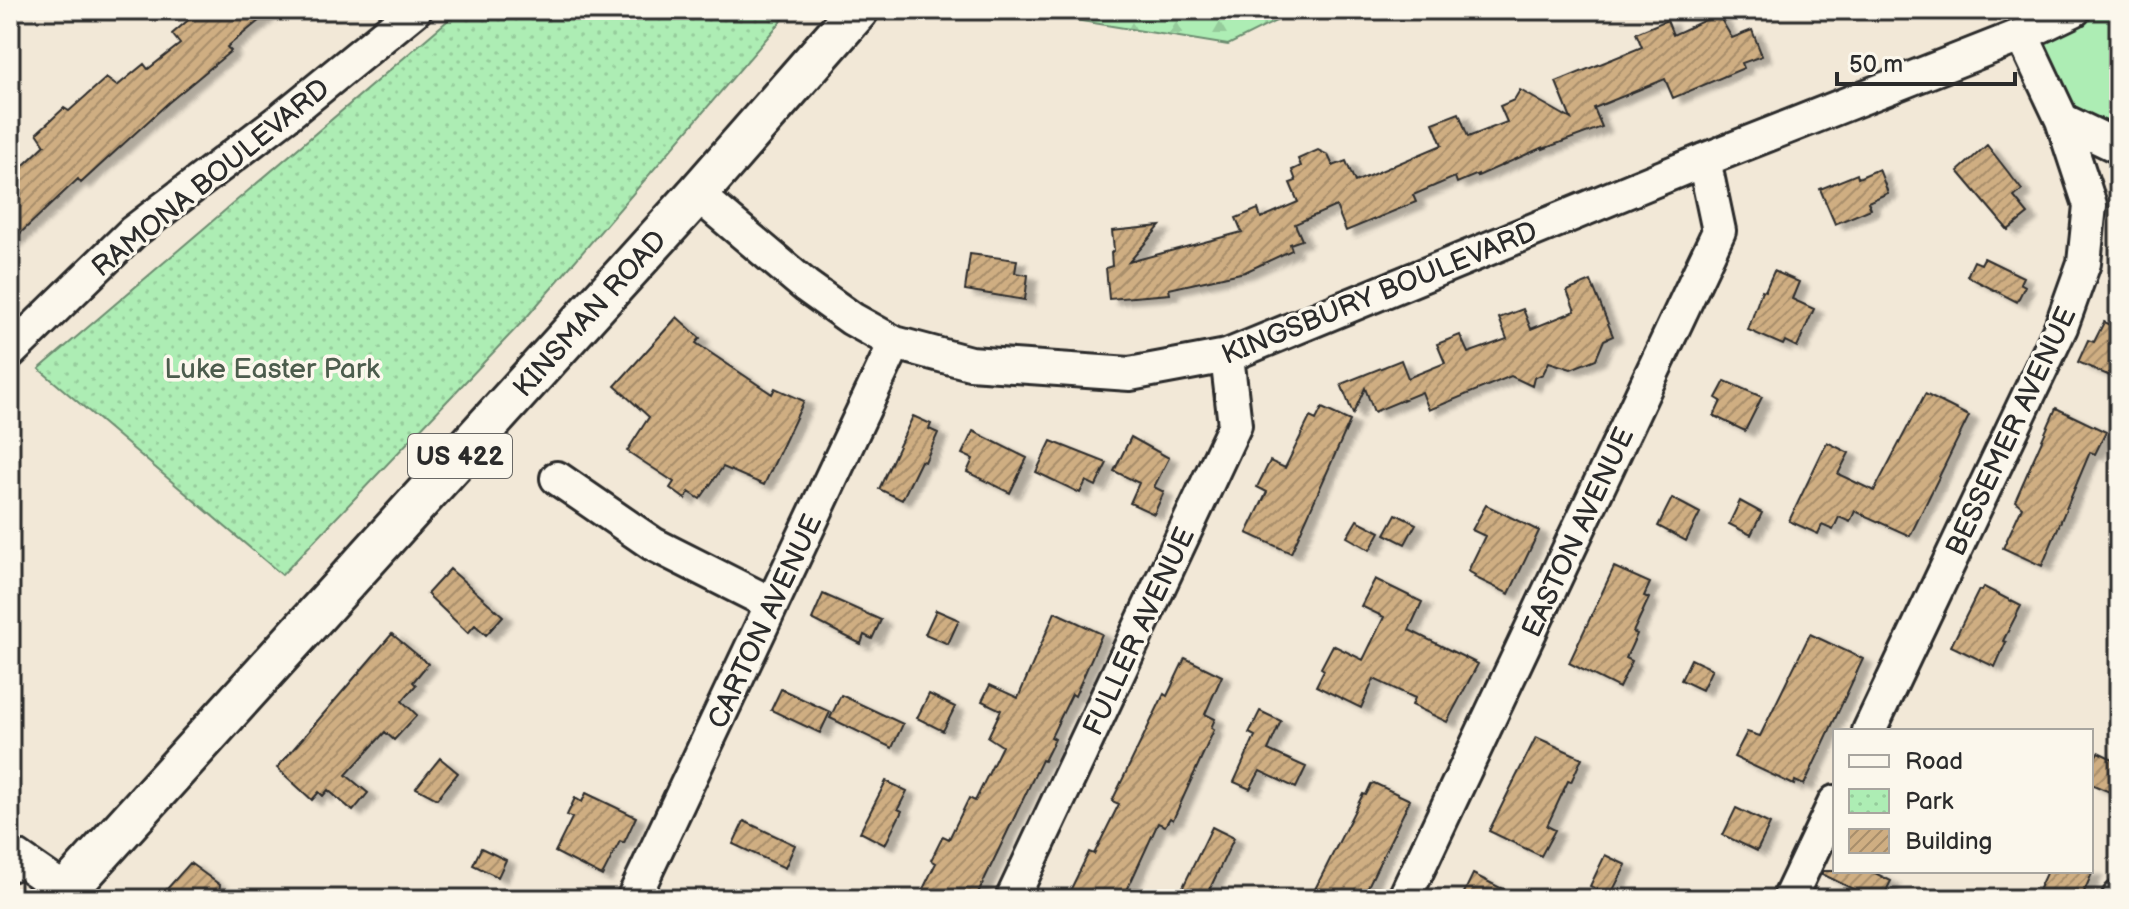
<svg xmlns="http://www.w3.org/2000/svg" width="2129" height="909" font-family="'Balsamiq Sans',sans-serif">
<style>
.green{fill:#adedb4;stroke:#6c8c70;stroke-width:2}
.forest{fill:url(#forest-firs);stroke:#6c8c70;stroke-width:2}
.park{fill:url(#park-dots);stroke:#6c8c70;stroke-width:2}
.building{fill:url(#building-hatch);stroke:#2b2b2b;stroke-width:2;filter:url(#shadow)}
.lines{fill:none;stroke-linecap:round;stroke-linejoin:round}
.minor-casing{stroke:#2b2b2b;stroke-width:38}
.major-casing{stroke:#2b2b2b;stroke-width:46}
.minor{stroke:#fbf7ec;stroke-width:32}
.major{stroke:#fbf7ec;stroke-width:40}
.labels{text-anchor:middle;stroke-width:7;stroke-linejoin:round;paint-order:stroke}
.shield{fill:#fbf7ec;stroke:#696865;stroke-width:2}
.shield-label{font-size:26px;font-weight:bold;fill:#2b2b2b}
.street-label{font-size:28px;fill:#2b2b2b;stroke:#fbf7ec}
.park-label{font-size:28px;fill:#4c5c4d;stroke:#fbf7ec}
</style>
<defs>
<pattern id="forest-firs" width="22" height="20" patternUnits="userSpaceOnUse" patternTransform="scale(2)"><rect width="22" height="20" fill="#adedb4"/><path d="M5 1l3.5 6h-7zM16 11l3.5 6h-7z" fill="#95cb9b"/></pattern>
<pattern id="park-dots" width="8" height="8" patternUnits="userSpaceOnUse" patternTransform="scale(2)"><rect width="8" height="8" fill="#adedb4"/><path d="M2 2h.1M6 6h.1" fill="none" stroke="#95cb9b" stroke-width="1.8" stroke-linecap="round"/></pattern>
<pattern id="building-hatch" width="6" height="6" patternUnits="userSpaceOnUse" patternTransform="scale(2)"><rect width="6" height="6" fill="#cfae82"/><path d="M-1 1l2-2M0 6l6-6M5 7l2-2" fill="none" stroke="#a88e6b"/></pattern>
<filter id="shadow"><feDropShadow dx="9" dy="5" stdDeviation="2" flood-color="#0004"/></filter>
</defs>
<rect width="100%" height="100%" fill="#f2e8d7"/>
<filter id="ink" filterUnits="userSpaceOnUse"><feTurbulence type="fractalNoise" baseFrequency=".0125" numOctaves="2"/><feDisplacementMap in="SourceGraphic" scale="16" xChannelSelector="R" yChannelSelector="G"/><feConvolveMatrix kernelMatrix="1 2 1 2 8 2 1 2 1" color-interpolation-filters="sRGB"/></filter>
<g filter="url(#ink)">
<path class="green" d="M2074,10H2119V147L2062,120L2022,35Z"/>
<path class="forest" d="M1014,10H1298L1228,45Z"/>
<path class="park" d="M460,10H791L525,319L282,575L39,369Z"/>
<path class="building" d="M200,10H272L227,47L231,51L168,103L81,183L78,179L10,243V178L45,145L37,133L64,108L69,111L106,78L117,86L144,64L148,69L180,44L172,34Z
M1718,14L1732,38L1752,30L1762,56L1742,63L1744,68L1673,98L1665,79L1594,108L1602,127L1543,149V147L1478,176V174L1457,183L1455,177L1413,195L1416,202L1346,231L1336,206L1295,224L1302,240L1290,244L1292,250L1245,272L1169,289L1170,294L1109,299L1106,268L1112,266L1111,253L1114,250L1112,231L1160,226L1129,262L1242,232L1236,218L1258,209L1261,218L1298,202L1290,183L1296,181L1292,170L1301,166L1298,159L1318,150L1328,155L1333,166L1346,161L1355,182L1442,145L1433,123L1459,113L1468,137L1507,122L1500,106L1514,100L1520,90L1571,119L1556,82L1642,47L1636,33L1667,20L1673,35Z
M1987,145L2022,190L2014,197L2028,214L2008,230L1958,171Z
M1879,169L1888,193L1868,202L1871,209L1835,224L1820,189L1857,174L1858,178Z
M970,254L1017,260L1015,273L1028,275L1025,300L965,290Z
M1984,258L2023,277L2020,283L2025,286L2017,302L1967,276L1974,261L1981,264Z
M1774,271L1799,282L1792,299L1814,309L1797,347L1785,341L1783,345L1748,330L1762,290L1765,291Z
M1591,281L1613,336L1604,340L1596,359L1571,369L1549,362L1543,374L1534,378L1532,386L1511,376L1429,410L1422,392L1374,412L1365,388L1353,414L1341,384L1401,360L1408,378L1445,363L1437,344L1460,335L1468,353L1507,339L1499,318L1523,309L1531,329L1575,311L1567,291Z
M677,317L700,338L696,343L772,394L775,388L804,401L764,485L723,467L700,499L689,492L685,499L670,488L674,482L627,451L649,417L615,386Z
M2104,322L2119,330V380L2078,362L2088,340L2094,342Z
M1725,381L1762,397L1745,431L1714,416L1721,401L1716,398Z
M1925,394L1969,416L1910,536L1855,511L1850,522L1839,517L1833,530L1822,525L1818,534L1789,521L1827,442L1849,453L1838,474L1874,491Z
M1322,408L1350,421L1291,553L1247,533L1267,492L1257,487L1270,461L1285,468L1310,417L1316,420Z
M2056,408L2106,432L2095,454L2090,452L2042,566L2003,548L2022,507L2015,501Z
M913,416L931,424L929,429L938,433L925,462L921,461L902,500L879,489Z
M973,431L1027,458L1010,493L967,472L973,459L962,454Z
M1131,437L1169,458L1154,487L1164,492L1154,514L1130,503L1139,483L1114,471Z
M1051,441L1107,463L1096,486L1086,481L1080,493L1036,472Z
M1672,498L1700,513L1686,541L1658,526Z
M1740,501L1762,513L1751,535L1729,524Z
M1486,505L1539,531L1509,594L1474,577L1475,575L1468,571L1485,536L1472,530Z
M1396,514L1416,524L1405,544L1385,534Z
M1357,520L1380,532L1370,550L1347,537Z
M1614,567L1650,583L1644,596L1649,598L1633,632L1637,634L1626,658L1632,661L1619,688L1569,663Z
M450,569L503,616L486,635L475,625L468,633L427,594Z
M1375,579L1422,602L1409,630L1478,664L1447,722L1412,705L1415,698L1374,679L1361,708L1316,686L1324,670L1321,668L1333,645L1363,660L1384,617L1361,606Z
M1984,587L2021,606L2003,641L2006,642L1995,667L1951,646L1979,590L1982,591Z
M823,594L881,620L872,639L864,635L861,644L812,619Z
M936,610L959,620L948,644L925,634Z
M1055,612L1102,634L1075,696L1072,694L1051,737L1055,739L1044,761L1042,760L975,899H918L936,863L931,860L943,836L949,839L969,798L975,801L1002,746L988,737L1001,710L982,701L990,685L1018,698Z
M392,634L428,664L413,682L416,685L402,701L417,715L394,740L385,732L346,775L368,793L353,811L328,790L323,796L319,792L312,800L277,768Z
M1810,634L1863,659L1804,785L1795,781L1794,785L1734,757L1747,732L1760,736Z
M1185,658L1222,676L1205,714L1215,719L1211,728L1214,730L1173,820L1170,818L1165,826L1158,823L1123,899H1066L1089,852L1094,854L1119,804L1112,801L1164,694L1167,696Z
M1691,659L1712,669L1702,690L1681,680Z
M781,689L830,712L820,733L771,710Z
M929,694L955,707L943,731L917,718Z
M841,695L903,724L892,748L830,718Z
M1260,711L1281,721L1268,750L1306,767L1296,788L1260,771L1250,789L1234,782L1255,736L1249,733Z
M1536,737L1582,758L1571,782L1568,781L1547,826L1555,830L1541,856L1489,831Z
M2098,752L2119,762V778L2112,793L2091,784V766Z
M440,758L458,773L437,799L416,788Z
M886,781L907,791L898,809L902,811L885,845L860,832Z
M1374,783L1410,800L1362,899H1310L1363,794L1366,795L1371,784Z
M586,793L636,817L624,843L620,841L602,876L555,852L572,818L567,815L575,798L582,802Z
M1736,808L1770,824L1757,851L1723,835Z
M744,821L795,845L785,868L733,844Z
M1212,827L1234,838L1205,899H1192L1180,893Z
M481,848L506,860L498,877L473,865Z
M1605,855L1626,865L1610,896L1590,886Z
M190,863L220,885L218,899H158Z
M1823,871H1871L1891,881L1882,899H1873L1822,874Z
M2047,871H2093L2081,899H2034Z
M1473,874L1522,899H1461Z"/>
<g class="lines">
<g class="minor-casing">
<path id="minor" d="M2062,120L2119,147
M697,194L806,286L852,319L895,343L970,363L1130,374L1227,356L1704,160L2022,35L2074,10
M10,352L133,232L284,117L415,10
M557,478L653,544L772,604
M1869,731L2061,327L2084,263L2090,205L2062,120L2022,35
M10,865L17,857L66,891
M633,899L895,343
M1012,899L1235,425L1227,356
M1404,899L1719,231L1704,160
M1789,899L1835,802
M2118,899L2119,897"/>
</g>
<g class="major-casing">
<path id="major" d="M59,899L697,194L858,10"/>
</g>
<use href="#minor" class="minor"/>
<use href="#major" class="major"/>
</g>
</g>
<g class="labels">
<rect class="shield" x="408" y="434" width="104" height="44" rx="6"/>
<g class="shield-label">
<text x="460" y="465">US 422</text>
</g>
<g class="street-label">
<text transform="translate(210 177) rotate(-39)" y="10">RAMONA BOULEVARD</text>
<text transform="translate(1379 292) rotate(-22)" y="10">KINGSBURY BOULEVARD</text>
<text transform="translate(589 313) rotate(-48)" y="10">KINSMAN ROAD</text>
<text transform="translate(2010 431) rotate(-65)" y="10">BESSEMER AVENUE</text>
<text transform="translate(1577 532) rotate(-65)" y="10">EASTON AVENUE</text>
<text transform="translate(764 621) rotate(-65)" y="10">CARTON AVENUE</text>
<text transform="translate(1138 631) rotate(-65)" y="10">FULLER AVENUE</text>
</g>
<g class="park-label">
<text x="272" y="378">Luke Easter Park</text>
</g>
</g>
<rect width="2129" height="909" fill="none" stroke="#fbf7ec" stroke-width="40"/>
<rect x="20" y="20" width="2089" height="869" fill="none" stroke="#2b2b2b" stroke-width="3" filter="url(#ink)"/>
<rect x="1833" y="729" width="260" height="144" fill="#fbf7ec" stroke="#a8a59f" stroke-width="2"/>
<rect x="1849" y="755" width="40" height="12" fill="#fbf7ec" stroke="#a8a59f" stroke-width="2"/>
<text x="1905" y="769" font-size="24" fill="#2b2b2b">Road</text>
<rect x="1849" y="789" width="40" height="24" fill="url(#park-dots)" stroke="#a8a59f" stroke-width="2"/>
<text x="1905" y="809" font-size="24" fill="#2b2b2b">Park</text>
<rect x="1849" y="829" width="40" height="24" fill="url(#building-hatch)" stroke="#a8a59f" stroke-width="2"/>
<text x="1905" y="849" font-size="24" fill="#2b2b2b">Building</text>
<path d="M1837 72v12h178v-12" fill="none" stroke="#2b2b2b" stroke-width="4"/>
<text x="1849" y="72" font-size="24" fill="#2b2b2b" stroke="#fbf7ec" stroke-width="6" paint-order="stroke">50 m</text>
</svg>
